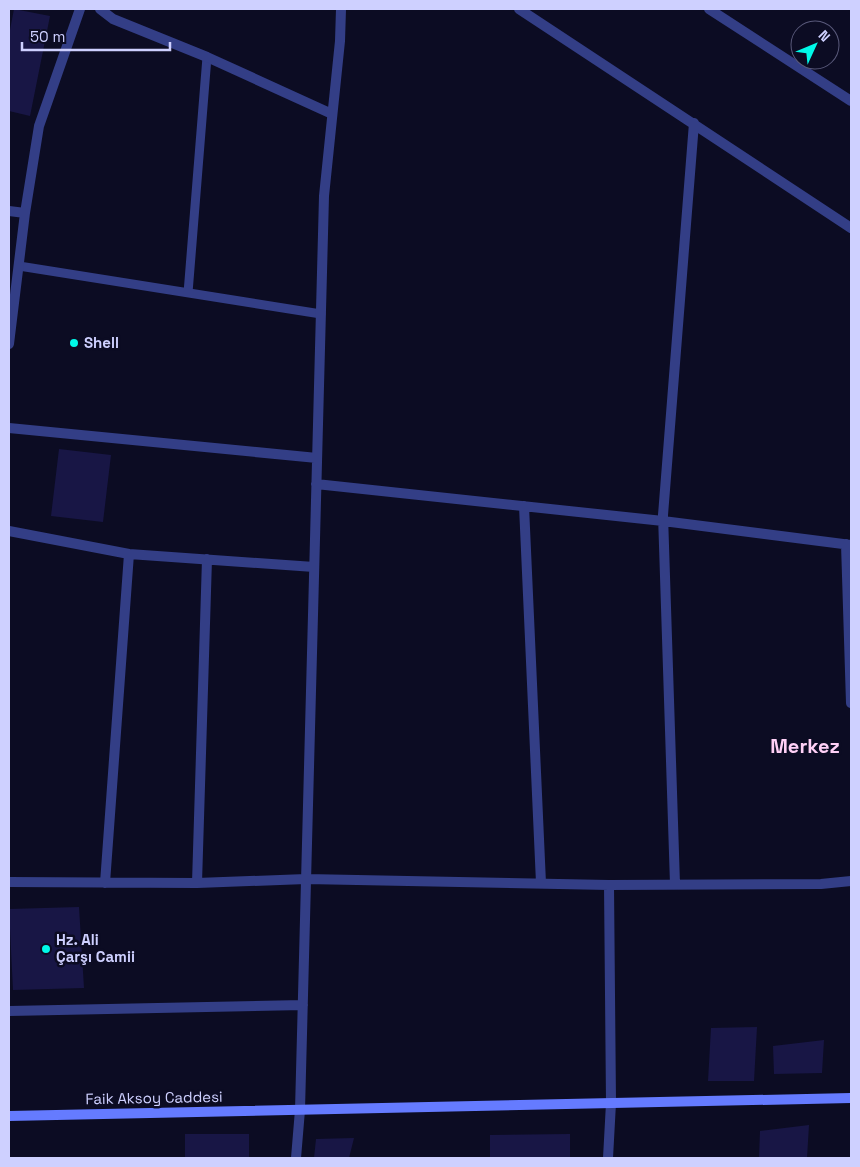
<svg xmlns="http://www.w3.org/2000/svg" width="860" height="1167" font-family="'Space Grotesk',sans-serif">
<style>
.building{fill:#181645}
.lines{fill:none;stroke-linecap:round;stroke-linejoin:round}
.lane{stroke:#333e86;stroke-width:9}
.street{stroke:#333e86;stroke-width:10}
.secondary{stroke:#657bff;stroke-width:10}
.poi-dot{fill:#00f9e8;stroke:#0c0c23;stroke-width:2}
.labels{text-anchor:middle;stroke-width:5;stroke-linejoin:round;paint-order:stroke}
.poi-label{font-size:15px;font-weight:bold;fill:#ced0ff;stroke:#0c0c23;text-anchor:start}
.street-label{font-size:15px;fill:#ced0ff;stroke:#0c0c23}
.district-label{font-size:20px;font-weight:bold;fill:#ffd0f6;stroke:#0c0c23}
</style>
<rect width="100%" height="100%" fill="#0c0c23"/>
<path class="building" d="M14,9L50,16L30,116L9,111V35Z
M59,449L111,455L103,522L51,516Z
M79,907L84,988L13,990L9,909Z
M757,1027L754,1081H708L711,1028Z
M824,1040L822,1073L774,1074L773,1046Z
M809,1125L807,1158H759L760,1131Z
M185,1134H249V1158H185Z
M570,1134V1158H490V1135Z
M354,1138L349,1158H314L316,1139Z"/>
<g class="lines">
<path class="lane" d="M19,266L321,314
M188,293L207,57"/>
<path class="street" d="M100,9L113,19L207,57L332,114
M519,9L851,228
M709,9L851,101
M9,211L25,213
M9,344L25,213L39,126L80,9
M9,428L317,458
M316,484L663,521L851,545
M524,506L541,883
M9,531L129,554L314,567
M846,544L851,703
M9,882L197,883L306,879L609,885L821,884L851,881
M105,883L129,554
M197,883L207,559
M675,884L663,515L694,123
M9,1011L303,1005
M296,1158L300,1110L324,196L340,41L341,9
M608,1158L611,1103L609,885"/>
<path class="secondary" d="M9,1116L851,1098"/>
</g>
<g class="poi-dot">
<circle cx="74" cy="343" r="5"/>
<circle cx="46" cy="949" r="5"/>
</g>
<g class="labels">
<g class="poi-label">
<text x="84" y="348">Shell</text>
<text x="56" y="945">Hz. Ali<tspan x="56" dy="17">Çarşı Camii</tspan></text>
</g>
<g class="street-label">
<text transform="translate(154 1098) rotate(-1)" y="5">Faik Aksoy Caddesi</text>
</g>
<g class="district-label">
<text x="805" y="753">Merkez</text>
</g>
</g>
<rect width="860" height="1167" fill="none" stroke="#ced0ff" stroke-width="20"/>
<g transform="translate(815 45) rotate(46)"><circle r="24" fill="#0c0c23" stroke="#5a5a7b"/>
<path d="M0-4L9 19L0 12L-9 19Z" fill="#00f9e8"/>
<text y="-8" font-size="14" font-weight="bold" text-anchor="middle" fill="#ced0ff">N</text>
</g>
<path d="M22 42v8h148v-8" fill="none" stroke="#ced0ff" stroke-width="2.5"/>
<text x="30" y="42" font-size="15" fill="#ced0ff" stroke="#0c0c23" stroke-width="4" paint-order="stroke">50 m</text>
</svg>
